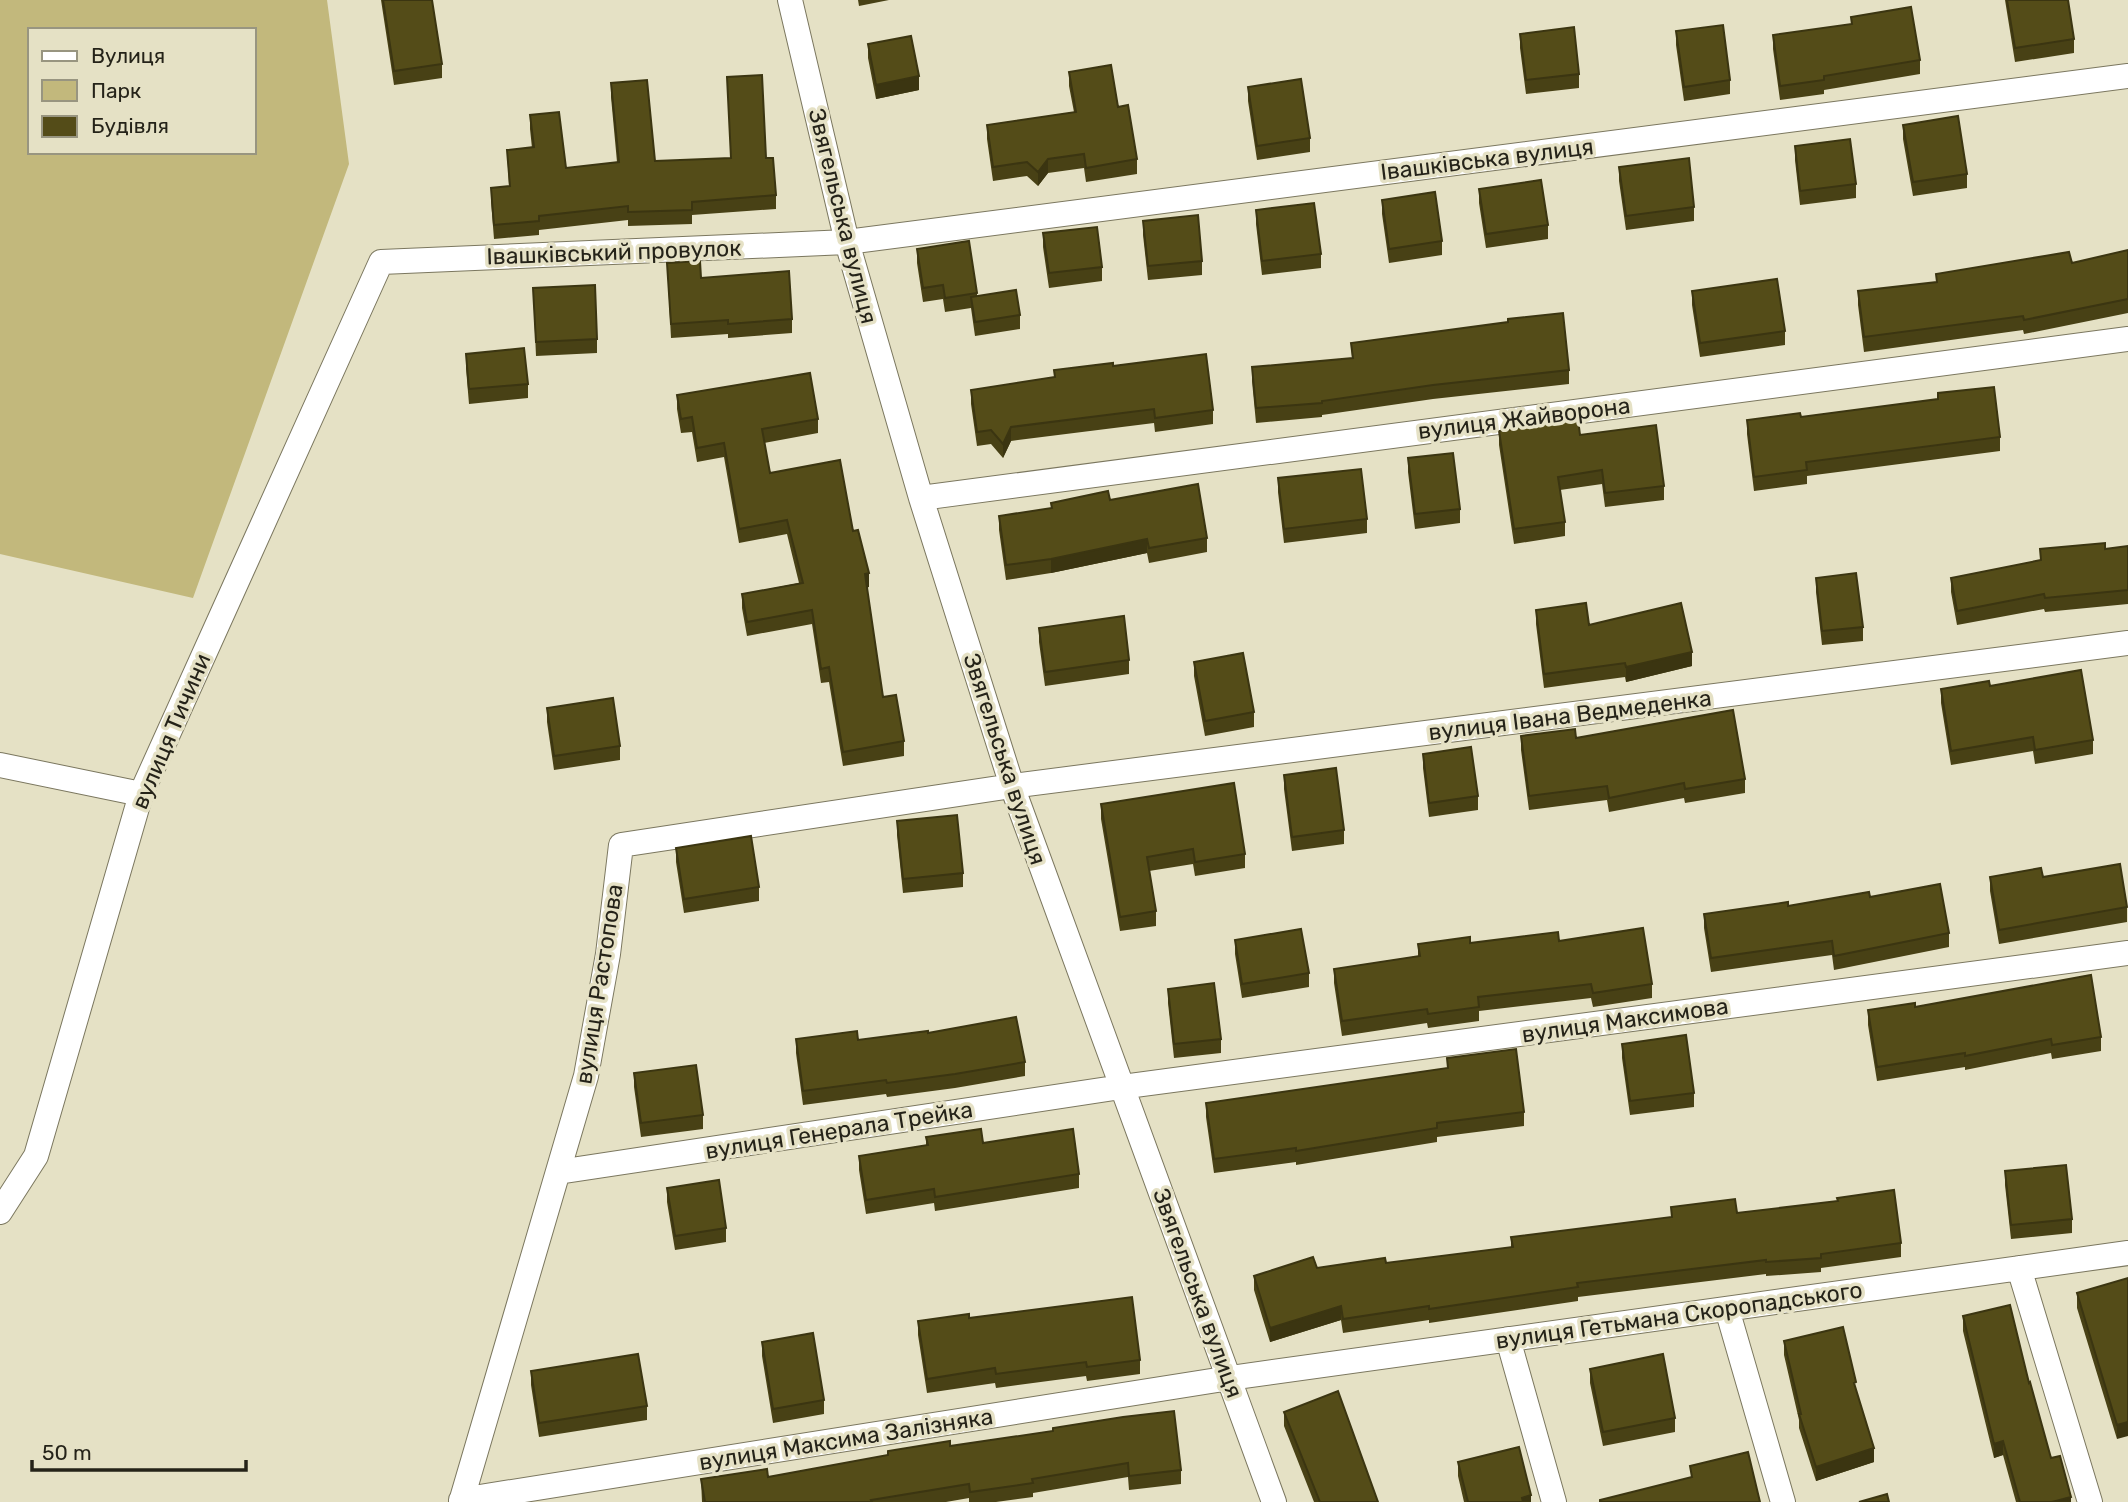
<svg xmlns="http://www.w3.org/2000/svg" width="2128" height="1502" font-family="Rubik,sans-serif">
<style>
.green{fill:#c2b87c;fill-rule:evenodd}
.lines{fill:none;stroke-linecap:round;stroke-linejoin:round}
.street-casing{stroke:#7b775f;stroke-width:26}
.street{stroke:#fff;stroke-width:24}
.wall{fill:#484115}
.shaded-wall{fill:#3b3511}
.building{fill:#544c18;stroke:#3b3511;stroke-width:2}
.labels{text-anchor:middle;stroke-width:7;stroke-linejoin:round;paint-order:stroke}
.street-label{font-size:23px;fill:#252319;stroke:#e5e1c5}
</style>
<rect width="100%" height="100%" fill="#e5e1c5"/>
<path class="green" d="M0,0H327L349,164L193,598L0,554ZM30,30H254V152H30Z"/>
<g class="lines">
<g class="street-casing">
<path id="street" d="M790,0L847,242L921,498L1012,786L1274,1502
M921,498L2128,339
M0,765L141,794
M558,1172L1121,1087L2128,953
M0,1212L36,1156L141,794L381,262L847,242L2128,76
M2019,1268L2090,1502
M1727,1309L1783,1502
M1508,1339L1554,1502
M461,1500L1230,1378L2128,1253
M461,1502L586,1076L608,954L621,845L1012,786L2128,643"/>
</g>
<use href="#street" class="street"/>
</g>
<path class="wall" d="M381,0H432L442,64V78L394,85Z
M858,0H889L859,6Z
M2005,0H2068L2074,39V53L2015,62Z
M1851,17L1920,60V74L1824,90V94L1780,100L1773,49V35L1851,24Z
M1676,31L1730,80V94L1684,101L1676,45Z
M1520,34L1579,74V88L1526,94L1520,48Z
M868,44L919,90L876,99L868,58Z
M1069,72L1118,107L1137,159V174L1086,182L1084,168L1048,173L1038,186L1027,176L993,181L987,139V125L1074,112L1069,86Z
M727,77L766,158L776,195V209L692,215V224L628,226V220L539,230V235L494,239L491,201V188L509,186L507,150L532,148L530,129V115L566,168L617,162L611,97V83L655,161L731,158Z
M1248,87L1310,138V152L1257,160L1248,101Z
M1903,125L1967,174V188L1913,196L1903,139Z
M1795,146L1856,184V198L1800,205L1795,160Z
M1619,167L1694,207V221L1626,230L1619,181Z
M1479,189L1548,225V239L1486,248L1479,203Z
M1382,200L1442,241V255L1389,263L1382,214Z
M1256,210L1321,254V268L1262,275L1256,224Z
M1143,221L1202,261V275L1148,280L1143,235Z
M1043,233L1102,267V281L1049,288L1043,247Z
M917,249L977,293V296L1020,315V329L975,336L971,308L945,312L943,299L923,302L917,263Z
M2128,250V313L2024,334L2023,330L1864,352L1858,305V291L1936,282V274L2072,263Z
M667,263L792,319V333L728,338V334L671,338Z
M533,288L597,339V353L536,356Z
M1692,291L1785,331V345L1700,357L1692,305Z
M1351,343L1569,370V384L1433,399L1322,415V417L1256,423L1252,381V367L1352,358Z
M466,354L528,384V398L469,404L466,368Z
M1113,366L1213,410V424L1155,432L1154,423L1011,441L1003,458L991,444L977,446L971,404V390L1054,377V370Z
M1938,393L2000,437V451L1807,476V484L1754,491L1747,434V420L1801,417L1938,399Z
M677,395L818,419V433L764,443L770,473L853,531L869,587H867L883,697L904,741V756L843,766L829,682L821,683L812,624L747,636L742,608V594L799,583L787,534L739,543L724,457L697,462L692,432L681,433L677,409Z
M1499,431L1580,435L1664,486V500L1605,507L1602,484L1560,490L1565,522V536L1514,544L1499,445Z
M1408,458L1460,509V523L1415,529L1408,472Z
M1278,478L1367,519V533L1284,543L1278,492Z
M1110,500L1207,538V552L1149,563L1147,553L1051,573L1006,580L999,530V516L1051,509V503Z
M2128,546V604L2045,612L2044,609L1957,625L1951,592V578L2040,560V549H2105Z
M1816,578L1863,627V641L1822,645L1816,592Z
M1536,610L1589,625L1692,666L1626,682L1625,677L1544,688L1536,624Z
M1039,628L1129,660V674L1045,686L1039,642Z
M1194,662L1254,712V727L1205,736L1194,676Z
M1990,686L2093,740V754L2035,764L2033,751L1951,765L1941,703V689Z
M547,708L620,746V760L554,770L547,722Z
M1521,736L1576,738L1745,779V793L1685,803L1684,798L1609,812L1607,800L1529,810L1521,750Z
M1423,754L1478,796V810L1429,817L1423,768Z
M1284,775L1344,830V844L1292,851L1284,789Z
M1101,804L1245,854V868L1195,876L1193,864L1149,871L1156,911V926L1120,931L1101,819Z
M897,821L963,873V887L903,893L897,835Z
M676,848L759,887V901L684,913L676,862Z
M1990,877H2043L2127,907V922L1999,944L1990,891Z
M1870,897L1949,933V947L1834,970L1832,955L1711,972L1704,928V914Z
M1235,940L1309,973V987L1242,998L1235,954Z
M1559,941L1652,984V998L1593,1007L1591,998L1479,1011V1021L1428,1028L1427,1023L1342,1036L1334,983V969L1418,956V944Z
M1168,989L1221,1039V1053L1174,1058L1168,1003Z
M1915,1007L2101,1037V1051L2052,1059L2051,1053L1965,1070V1067L1877,1081L1868,1025V1010Z
M928,1033L1025,1062V1076L955,1088L887,1097L886,1094L803,1105L796,1053V1039L858,1040Z
M1622,1044L1694,1093V1107L1630,1115L1622,1058Z
M1447,1058L1524,1112V1126L1437,1137V1142L1296,1165V1162L1214,1173L1206,1117V1103L1447,1068Z
M634,1073L703,1115V1129L641,1137L634,1087Z
M926,1137L983,1143L1079,1174V1188L935,1211L934,1203L866,1214L859,1170V1156L926,1145Z
M2005,1171L2072,1219V1233L2011,1239L2005,1185Z
M667,1188L726,1228V1242L675,1250L667,1202Z
M1671,1207L1737,1213L1901,1243V1257L1821,1268V1272L1766,1276V1274L1578,1297V1301L1429,1323V1320L1343,1333L1341,1320L1270,1342L1254,1290V1276L1317,1268L1386,1263L1511,1247V1237L1671,1217Z
M2128,1278L2117,1439L2077,1308V1293Z
M1963,1316L2029,1383L2051,1458L2071,1502H2016L2003,1455L1994,1458L1963,1331Z
M969,1318L1140,1360V1374L1087,1381L1086,1376L996,1388L995,1383L927,1393L918,1335V1321Z
M1784,1341L1856,1390L1874,1462L1816,1481L1799,1428V1420L1784,1355Z
M762,1342L824,1400V1414L773,1423L762,1356Z
M1590,1369L1675,1418V1432L1603,1446L1590,1383Z
M531,1371L647,1406V1420L539,1437L531,1385Z
M1284,1412L1378,1502H1314L1284,1426Z
M1053,1431L1181,1470V1484L1129,1490L1128,1477L1033,1493V1497L996,1502H969V1498L946,1502H702L701,1479L768,1477L888,1455V1451L950,1446Z
M1458,1462L1531,1502H1464L1458,1476Z"/>
<path class="shaded-wall" d="M919,76V90L876,99V85Z
M1048,159V173L1038,186V172Z
M1011,427V441L1003,458V444Z
M1147,539V553L1051,573V559Z
M869,573V587L865,588V574Z
M1692,652V666L1626,682V667Z
M1341,1306V1320L1270,1342V1328Z
M2128,1422V1436L2117,1439V1425Z
M2003,1441V1455L1994,1458V1444Z
M1874,1448V1462L1816,1481V1467Z
M1531,1495V1502H1522V1498Z
M2071,1497V1502H2052Z"/>
<path class="building" d="M383,0H432L442,64L394,71Z
M2007,0H2068L2074,39L2015,48Z
M1911,7L1920,60L1824,76V80L1780,86L1773,35L1852,24L1851,17Z
M1723,25L1730,80L1684,87L1676,31Z
M1574,27L1579,74L1526,80L1520,34Z
M911,36L919,76L876,85L868,44Z
M1111,65L1118,107L1128,105L1137,159L1086,168L1084,154L1048,159L1038,172L1027,162L993,167L987,125L1076,112L1069,72Z
M762,75L766,158H773L776,195L692,202V210L628,212V206L539,216V221L494,225L491,188L510,186L507,150L534,147L530,115L559,112L566,168L619,162L611,83L647,80L655,161L731,158L727,77Z
M1301,79L1310,138L1257,146L1248,87Z
M1958,116L1967,174L1913,182L1903,125Z
M1850,139L1856,184L1800,191L1795,146Z
M1689,158L1694,207L1626,216L1619,167Z
M1541,180L1548,225L1486,234L1479,189Z
M1435,192L1442,241L1389,249L1382,200Z
M1314,203L1321,254L1262,261L1256,210Z
M1198,215L1202,261L1148,266L1143,221Z
M1097,227L1102,267L1049,273L1043,233Z
M969,241L977,293L945,298L943,285L923,288L917,249Z
M2128,250V299L2024,320L2023,316L1864,337L1858,291L1937,282L1936,274L2069,252L2072,263Z
M700,261L701,278L789,271L792,319L728,324V320L671,324L667,263Z
M1777,279L1785,331L1700,343L1692,291Z
M595,285L597,339L536,342L533,288Z
M1016,290L1020,315L975,322L971,297Z
M1563,313L1569,370L1433,385L1322,401V403L1256,408L1252,367L1353,358L1351,343L1508,322V319Z
M524,348L528,384L469,389L466,354Z
M1206,354L1213,410L1155,418L1154,409L1011,427L1003,444L991,430L977,432L971,390L1055,377L1054,370L1113,363V366Z
M810,373L818,419L762,429L770,473L840,460L853,531L858,530L869,573L865,574L883,697L896,695L904,741L843,752L829,667L821,669L812,610L747,622L742,594L803,583L787,520L739,529L724,443L697,448L692,417L681,419L677,395Z
M1994,387L2000,437L1806,462L1807,470L1754,477L1747,420L1800,413L1801,417L1938,399V393Z
M1578,419L1580,435L1656,425L1664,486L1605,493L1602,470L1558,477L1565,522L1514,529L1499,431Z
M1453,453L1460,509L1415,514L1408,458Z
M1361,469L1367,519L1284,529L1278,478Z
M1198,484L1207,538L1149,548L1147,539L1051,559L1006,565L999,516L1052,508L1051,503L1108,491L1110,500Z
M2105,543V549L2128,546V590L2045,598L2044,594L1957,611L1951,578L2041,560L2040,549Z
M1856,573L1863,627L1822,631L1816,578Z
M1586,603L1589,625L1681,603L1692,652L1626,667L1625,663L1544,674L1536,610Z
M1124,616L1129,660L1045,672L1039,628Z
M1243,653L1254,712L1205,721L1194,662Z
M2081,670L2093,740L2035,750L2033,737L1951,751L1941,689L1989,681L1990,686Z
M613,698L620,746L554,756L547,708Z
M1733,710L1745,779L1685,789L1684,783L1609,798L1607,786L1529,796L1521,736L1575,729L1576,738Z
M1471,747L1478,796L1429,803L1423,754Z
M1336,768L1344,830L1292,837L1284,775Z
M1234,783L1245,854L1195,862L1193,849L1147,857L1156,911L1120,917L1101,804Z
M957,815L963,873L903,879L897,821Z
M751,836L759,887L684,899L676,848Z
M2120,864L2127,907L1999,930L1990,877L2041,868L2043,877Z
M1940,884L1949,933L1834,956L1832,941L1711,958L1704,914L1788,902V906L1869,892L1870,897Z
M1643,928L1652,984L1593,993L1591,984L1478,997L1479,1007L1428,1014L1427,1009L1342,1021L1334,969L1420,956L1418,944L1470,937V943L1558,932L1559,941Z
M1301,929L1309,973L1242,984L1235,940Z
M2091,975L2101,1037L2052,1045L2051,1039L1965,1056V1053L1877,1067L1868,1010L1915,1003V1007Z
M1214,983L1221,1039L1174,1044L1168,989Z
M1016,1017L1025,1062L955,1074L887,1083L886,1080L803,1091L796,1039L857,1031L858,1040L928,1031V1033Z
M1686,1035L1694,1093L1630,1101L1622,1044Z
M1516,1049L1524,1112L1437,1123V1128L1296,1151V1148L1214,1159L1206,1103L1448,1068L1447,1058Z
M696,1065L703,1115L641,1123L634,1073Z
M981,1129L983,1143L1073,1129L1079,1174L935,1197L934,1189L866,1200L859,1156L928,1145L926,1137Z
M2066,1165L2072,1219L2011,1225L2005,1171Z
M719,1180L726,1228L675,1236L667,1188Z
M1894,1190L1901,1243L1821,1254V1258L1766,1262V1260L1577,1283L1578,1287L1429,1309V1306L1343,1319L1341,1306L1270,1328L1254,1276L1313,1257L1317,1268L1385,1258L1386,1263L1513,1247L1511,1237L1672,1217L1671,1207L1735,1199L1737,1213L1838,1201L1837,1198Z
M2128,1278V1422L2117,1425L2077,1293Z
M1132,1297L1140,1360L1087,1367L1086,1362L996,1374L995,1368L927,1379L918,1321L969,1314V1318Z
M2010,1305L2029,1383L2030,1382L2051,1458L2060,1456L2071,1497L2052,1502H2020L2003,1441L1994,1444L1963,1316Z
M1843,1327L1856,1382L1854,1383L1874,1448L1816,1467L1799,1414H1801L1784,1341Z
M813,1333L824,1400L773,1409L762,1342Z
M638,1354L647,1406L539,1423L531,1371Z
M1663,1354L1675,1418L1603,1432L1590,1369Z
M1338,1391L1378,1502H1320L1284,1412Z
M1174,1411L1181,1470L1129,1476L1128,1463L1032,1479L1033,1483L970,1492L969,1484L871,1500L872,1502H705L701,1479L767,1469L768,1477L888,1455V1451L950,1441V1446L1053,1431V1428L1123,1417Z
M1519,1447L1531,1495L1522,1498L1523,1502H1468L1458,1462Z
M1748,1452L1760,1502H1600V1500L1692,1477L1690,1466Z
M1887,1494L1889,1502H1859Z"/>
<g class="labels">
<g class="street-label">
<text transform="translate(1487 159) rotate(-7)" y="8">Івашківська вулиця</text>
<text transform="translate(843 216) rotate(76)" y="8">Звягельська вулиця</text>
<text transform="translate(614 252) rotate(-2)" y="8">Івашківський провулок</text>
<text transform="translate(1524 418) rotate(-7)" y="8">вулиця Жайворона</text>
<text transform="translate(1570 715) rotate(-7)" y="8">вулиця Івана Ведмеденка</text>
<text transform="translate(171 731) rotate(-67)" y="8">вулиця Тичини</text>
<text transform="translate(1005 759) rotate(72)" y="8">Звягельська вулиця</text>
<text transform="translate(599 984) rotate(-81)" y="8">вулиця Растопова</text>
<text transform="translate(1625 1020) rotate(-8)" y="8">вулиця Максимова</text>
<text transform="translate(839 1130) rotate(-9)" y="8">вулиця Генерала Трейка</text>
<text transform="translate(1198 1293) rotate(70)" y="8">Звягельська вулиця</text>
<text transform="translate(1679 1315) rotate(-8)" y="8">вулиця Гетьмана Скоропадського</text>
<text transform="translate(846 1439) rotate(-9)" y="8">вулиця Максима Залізняка</text>
</g>
</g>
<rect x="28" y="28" width="228" height="126" fill="#e5e1c5" stroke="#989580" stroke-width="2"/>
<rect x="42" y="51" width="35" height="10" fill="#ffffff" stroke="#989580" stroke-width="2"/>
<text x="91" y="63" font-size="21" fill="#252319">Вулиця</text>
<rect x="42" y="80" width="35" height="21" fill="#c2b87c" stroke="#989580" stroke-width="2"/>
<text x="91" y="98" font-size="21" fill="#252319">Парк</text>
<rect x="42" y="116" width="35" height="21" fill="#544c18" stroke="#989580" stroke-width="2"/>
<text x="91" y="133" font-size="21" fill="#252319">Будівля</text>
<path d="M32 1460v10h214v-10" fill="none" stroke="#252319" stroke-width="3.5"/>
<text x="42" y="1460" font-size="21" fill="#252319" stroke="#e5e1c5" stroke-width="5" paint-order="stroke">50 m</text>
</svg>
